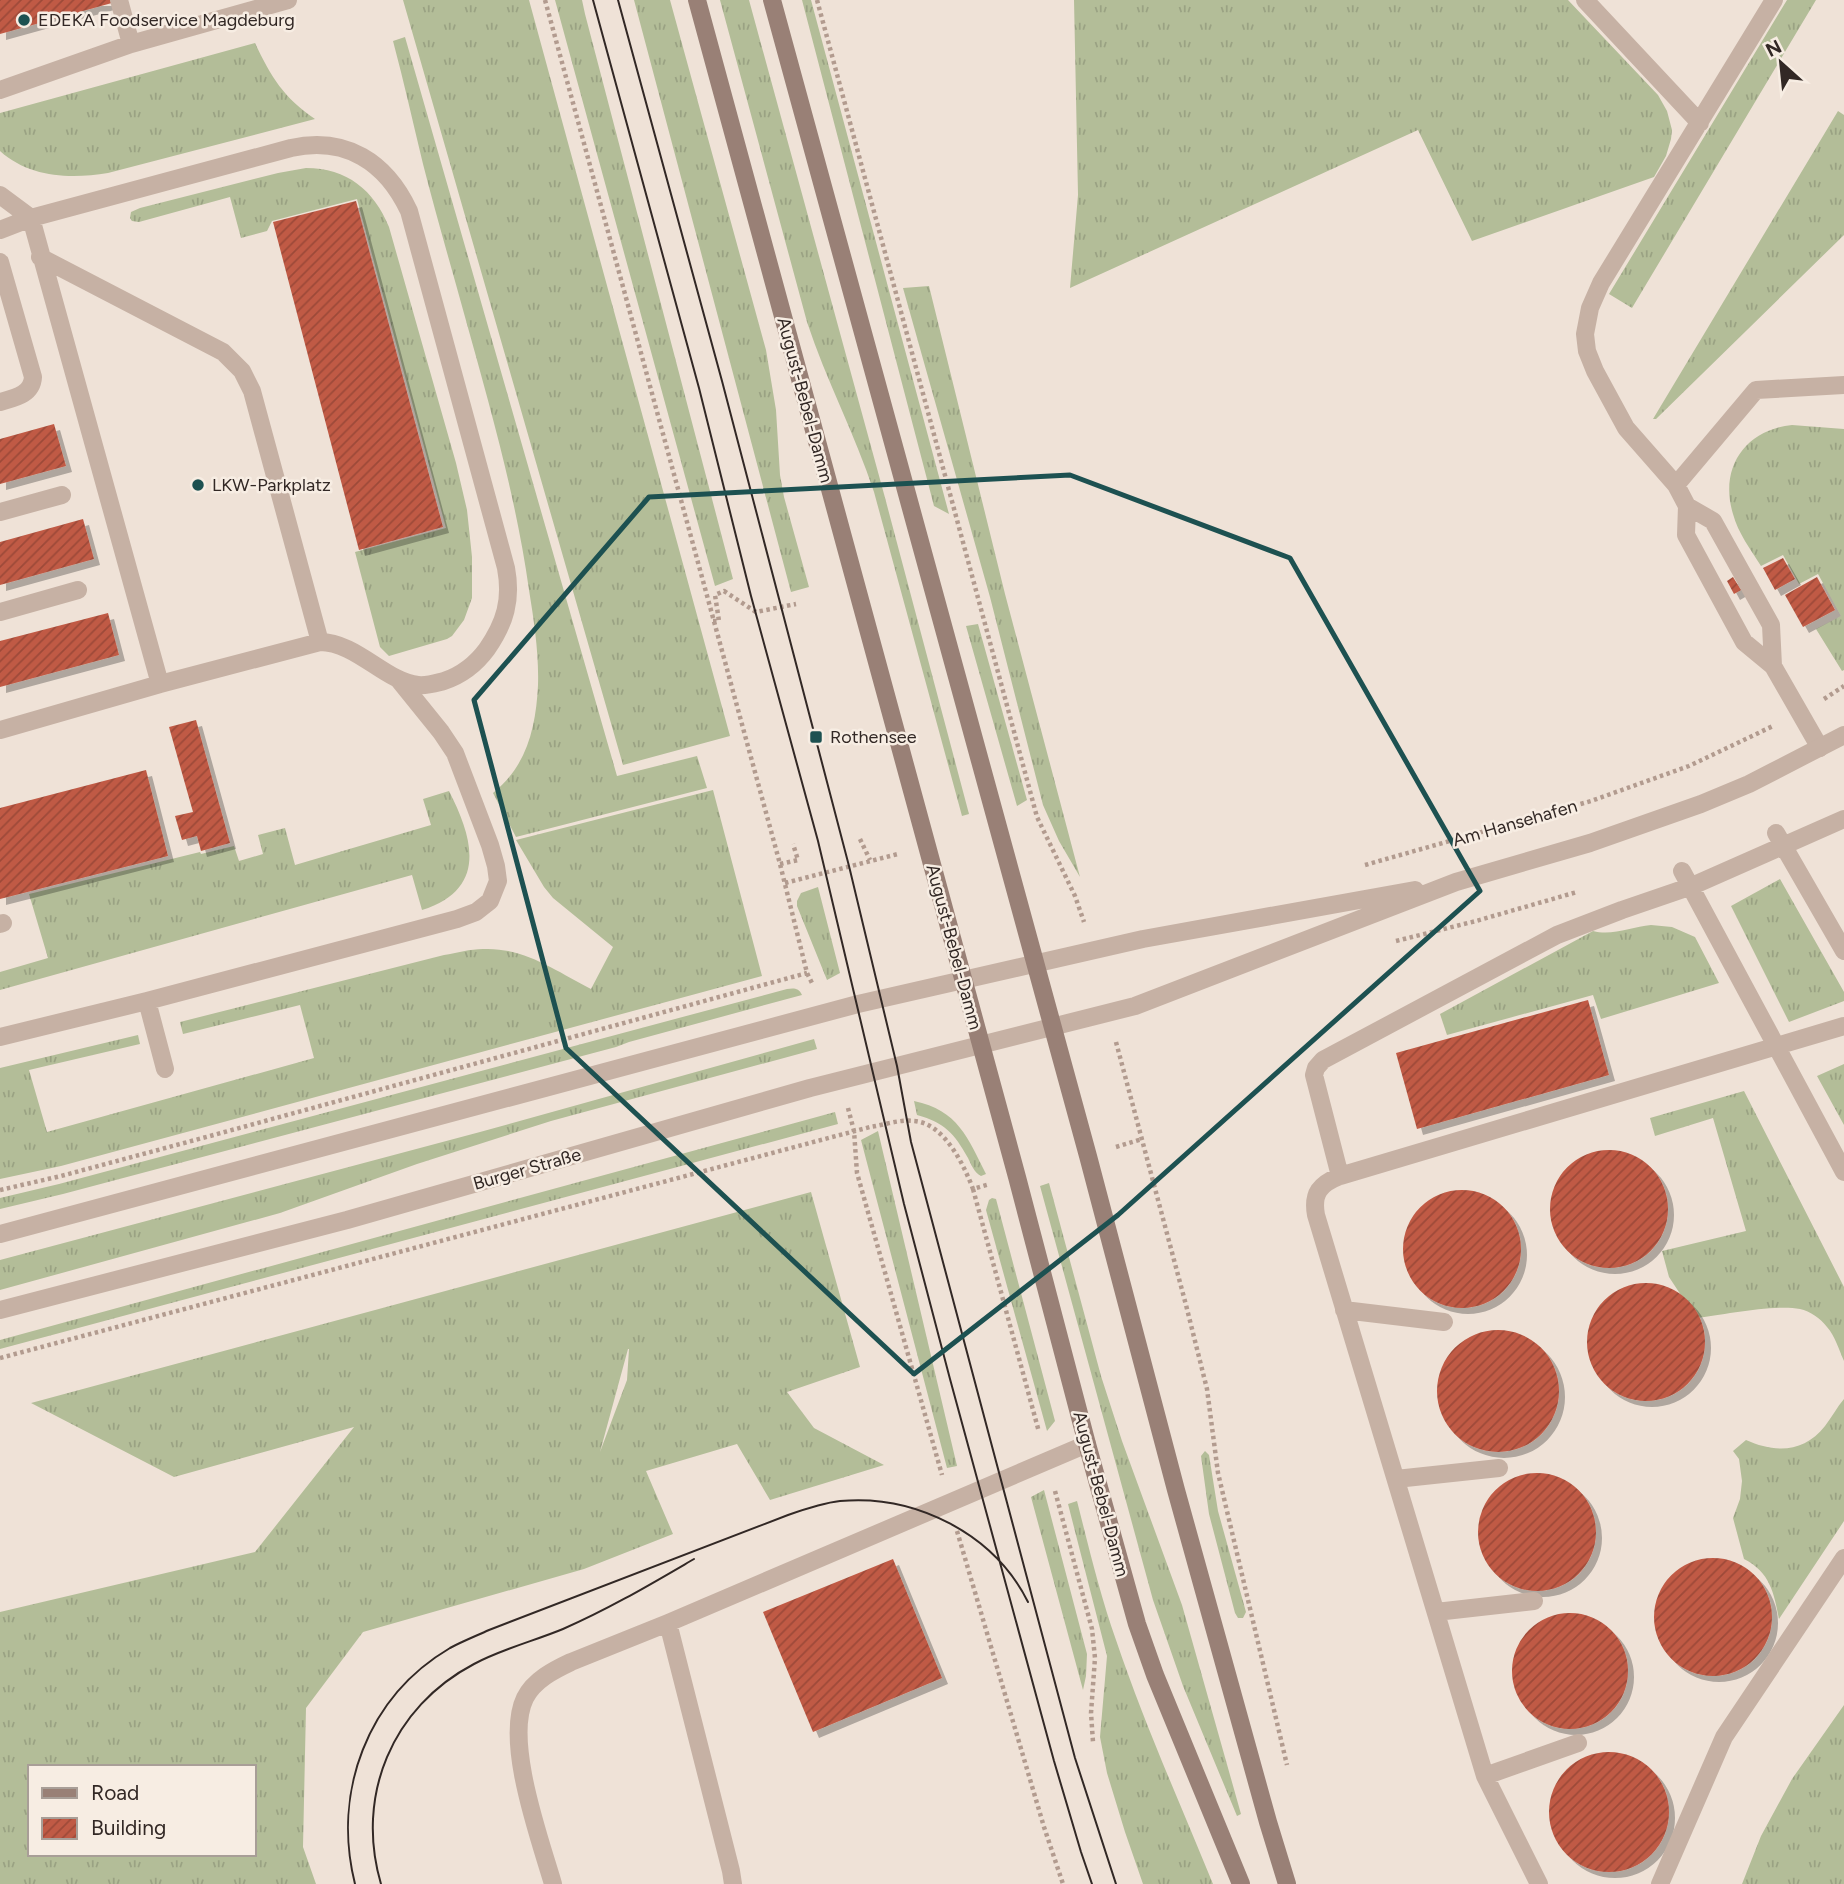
<svg xmlns="http://www.w3.org/2000/svg" width="1844" height="1884" font-family="Figtree,sans-serif">
<style>
.grass{fill:url(#grass-tufts);fill-rule:evenodd}
.building{fill:url(#building-hatch);filter:url(#shadow)}
.lines{fill:none;stroke-linecap:round;stroke-linejoin:round}
.path{stroke:#b29b8f;stroke-width:4.5;stroke-dasharray:3.5 3.5;stroke-linecap:butt}
.lane{stroke:#c6b1a4;stroke-width:18}
.street{stroke:#c6b1a4;stroke-width:18}
.secondary{stroke:#998076;stroke-width:18}
.tram{stroke:#322825;stroke-width:2}
.marked{fill:none;stroke:#1d5151;stroke-width:5;stroke-linejoin:round}
.poi-dot{fill:#1d5151;stroke:#f7ede3;stroke-width:2.5}
.labels{text-anchor:middle;stroke-width:5;stroke-linejoin:round;paint-order:stroke}
.poi-label{font-size:18px;fill:#322825;stroke:#f7ede3;text-anchor:start}
.street-label{font-size:18px;fill:#322825;stroke:#f7ede3}
</style>
<defs>
<pattern id="grass-tufts" width="24" height="20" patternUnits="userSpaceOnUse" patternTransform="scale(1.75)"><rect width="24" height="20" fill="#b3bd98"/><path d="M3 7l-1-3M5 7V3M7 7l1-3M15 17l-1-3M17 17v-4M19 17l1-3" fill="none" stroke="#9aa283"/></pattern>
<pattern id="building-hatch" width="6" height="6" patternUnits="userSpaceOnUse" patternTransform="scale(1.75)"><rect width="6" height="6" fill="#c05a45"/><path d="M-1 1l2-2M0 6l6-6M5 7l2-2" fill="none" stroke="#9d4a39"/></pattern>
<filter id="shadow"><feDropShadow dx="6" dy="6" stdDeviation="0" flood-color="#0004"/></filter>
</defs>
<rect width="100%" height="100%" fill="#efe2d7"/>
<path class="grass" d="M403,0H529L730,736L623,765Z
M555,0H582L585,14L733,579L715,586Z
M634,0H670L766,350L776,410L780,475L784,497L809,587L791,592Z
M720,0H749L884,494L969,814L962,816L874,492C855,434 826,380 807,322Z
M802,0H811L949,514L934,506Z
M1074,0H1568L1658,95L1667,111L1672,130L1671,139L1666,156L1654,177L1472,241L1418,130L1070,288L1078,195Z
M1787,0H1816L1632,308L1609,294Z
M405,37L617,776L697,756L707,788L516,837L493,793C527,766 536,727 538,685C539,653 534,621 529,590C516,497 490,407 465,317C451,266 436,215 423,164C413,123 404,82 393,41Z
M255,43C271,77 284,98 315,119L108,173C71,179 30,178 0,151V113Z
M1838,111L1844,115V235L1656,419H1653Z
M306,168C347,168 374,190 389,227L456,463L467,510L472,557V598L464,620L452,636L447,639L389,656L380,647L355,552L446,528L357,199L272,221L267,231L241,238L230,197L139,222L132,221L130,218L131,212L140,208L278,173Z
M929,286L1005,594L1080,877L1059,841L1043,805L990,597L903,288Z
M1792,425L1844,429V670L1842,671L1816,629L1841,616L1818,574L1799,584L1783,555L1761,566C1751,550 1738,533 1733,514C1719,468 1745,430 1792,425Z
M978,624L1027,800L1017,806L966,626Z
M713,790L762,976L61,1166L0,1179V1068L138,1035L140,1044L29,1070L47,1132L314,1058L300,1005L183,1034L180,1022L444,955C457,953 470,949 483,949C524,947 556,971 591,989L613,947L553,898L544,887L516,840Z
M449,791C474,840 487,889 422,910L412,875L0,990V972L48,958L29,894L200,852L201,854L234,846L239,861L263,854L258,835L285,828L295,865L431,825L423,799Z
M1780,879L1844,992V1001L1789,1022L1731,906Z
M818,887L840,973L827,980L797,906V901L801,893Z
M1651,925L1672,927L1695,937L1719,983L1601,1019L1593,995L1447,1035L1440,1014L1593,931C1612,936 1632,927 1651,925Z
M787,989C794,988 799,988 802,995L629,1042L616,1047L63,1194L0,1209V1198L59,1184Z
M814,1039L817,1049L551,1121L417,1164L280,1213L0,1290V1260L480,1132Z
M1844,1064V1125L1817,1076Z
M1744,1091L1844,1287V1361C1839,1350 1835,1336 1827,1327C1821,1319 1810,1311 1800,1309C1774,1304 1723,1315 1696,1318L1669,1277L1662,1251L1746,1231L1713,1118L1655,1136L1650,1118Z
M914,1101C958,1110 968,1138 986,1174L981,1176C974,1172 972,1166 968,1158C954,1133 945,1123 917,1115Z
M835,1112L838,1124L0,1349V1340Z
M878,1131L957,1466L947,1468L861,1140Z
M1049,1183L1101,1376L1122,1441L1182,1605L1241,1814L1237,1816L1183,1686L1153,1600L1040,1186Z
M811,1192L860,1367L787,1392L814,1428L884,1465L770,1500L737,1444L646,1471L673,1534L584,1569L363,1632L306,1708L303,1847L316,1884H0V1612L255,1552L354,1427L174,1477L31,1403ZM629,1349L627,1380L600,1452L628,1349ZM30,1767H254V1854H30Z
M992,1198L996,1199L1055,1421L1047,1431L986,1210L989,1200Z
M1844,1399V1521L1779,1619C1774,1593 1770,1572 1744,1559L1733,1518L1740,1499L1742,1481L1739,1459L1733,1451L1746,1440C1775,1453 1804,1453 1825,1426C1832,1417 1837,1407 1844,1399Z
M1205,1451L1209,1455L1218,1511L1246,1612L1243,1618H1238L1235,1613L1209,1514L1201,1456Z
M1044,1490L1087,1654L1086,1676L1083,1690L1031,1497Z
M1077,1501C1089,1548 1100,1595 1116,1640C1144,1723 1180,1803 1213,1884H1143L1125,1832L1107,1773L1100,1737L1107,1656L1068,1504Z
M1844,1705V1884H1742L1761,1836L1792,1779Z"/>
<path class="building" d="M0,0H119V1L0,34Z
M356,201L443,527L359,550L273,222Z
M54,424L66,466L0,484V439Z
M83,519L94,559L0,585V542Z
M1783,558L1795,579L1775,590L1763,568Z
M1733,577L1741,590L1734,594L1727,581Z
M1817,577L1835,610L1803,627L1785,595Z
M108,613L119,655L0,687V641Z
M196,720L230,843L201,851L197,836L182,840L175,816L193,812L169,727Z
M146,770L168,856L0,899V808Z
M1588,1000L1609,1075L1417,1129L1396,1053Z
M1550 1209a59 59 0 1 1 118 0a59 59 0 1 1-118 0Z
M1403 1249a59 59 0 1 1 118 0a59 59 0 1 1-118 0Z
M1587 1342a59 59 0 1 1 118 0a59 59 0 1 1-118 0Z
M1437 1391a61 61 0 1 1 122 0a61 61 0 1 1-122 0Z
M1478 1532a59 59 0 1 1 118 0a59 59 0 1 1-118 0Z
M1654 1617a59 59 0 1 1 118 0a59 59 0 1 1-118 0Z
M893,1559L942,1678L813,1732L763,1612Z
M1512 1671a58 58 0 1 1 116 0a58 58 0 1 1-116 0Z
M1549 1812a60 60 0 1 1 120 0a60 60 0 1 1-120 0Z"/>
<g class="lines">
<path class="path" d="M545,0L780,864L807,973L813,985
M817,0L1037,817L1075,896L1084,922
M713,621H719L715,595L724,591L756,612L796,604
M1824,699L1844,686
M860,839L870,860
M780,864L798,860L793,844
M1365,865L1591,801L1689,766L1773,726
M785,883L898,854
M1396,941L1476,921L1577,892
M1116,1042L1186,1305L1207,1389L1218,1473L1287,1765
M848,1108L854,1131L857,1173L942,1475
M1116,1147L1142,1139
M973,1189L1039,1432
M0,1190L61,1176L210,1136L807,973
M0,1358L870,1127C884,1125 900,1119 914,1121C944,1123 964,1165 973,1189L990,1184
M1055,1491L1092,1629L1095,1658L1091,1713L1093,1742
M957,1531L1044,1827L1063,1884"/>
<path class="lane" d="M119,0L131,44
M1585,0L1700,123
M1774,0L1601,283L1590,308L1585,334L1587,351L1595,371L1626,428L1676,485L1687,506L1686,535L1744,642L1773,666L1820,748
M0,90L131,44L288,0
M0,195L31,218L291,148C346,136 386,162 409,211L506,568C512,600 505,623 487,649C476,664 462,675 444,681C436,683 427,686 418,685C386,682 356,642 320,642L160,684L31,218L0,230
M40,257L223,352L242,371L252,391L320,642
M0,262L33,377C32,395 14,398 0,402
M1676,485L1756,390L1844,385
M1687,506L1713,521L1771,625L1773,666
M0,512L62,495
M0,612L78,590
M0,730L160,684
M1776,833L1844,951
M1682,871L1844,1172
M0,924L3,923
M147,1001L165,1069
M0,1037L147,1001L457,919L476,912L490,901L498,881L496,866L490,845L455,753L441,732L399,680
M1340,1176L1314,1075L1316,1068L1323,1060L1557,935L1622,910L1692,886L1844,819
M1344,1310L1444,1322
M1396,1479L1499,1468
M1436,1612L1534,1601
M668,1623L731,1871L733,1884
M1485,1776L1578,1743
M553,1884C540,1839 504,1741 525,1698C534,1680 554,1670 571,1662L668,1623L1087,1444
M1539,1884L1485,1776L1316,1215C1312,1193 1320,1184 1340,1176L1844,1026
M1660,1884L1724,1737L1844,1558"/>
<path class="street" d="M0,1234L858,1004L1143,939L1415,890
M0,1310L347,1220L810,1088L1135,1006L1456,882L1590,843L1701,804L1749,784L1844,735"/>
<path class="secondary" d="M697,0L1017,1177L1087,1444L1137,1624L1155,1675L1241,1884
M772,0L1088,1156L1176,1490L1268,1822L1287,1884"/>
<path class="tram" d="M593,0L699,388L751,596L818,841L904,1204L950,1379L1054,1761L1081,1852L1092,1884
M618,0L722,381L849,866L897,1066L911,1142L1075,1758L1116,1884
M355,1884C332,1792 367,1697 450,1648C463,1641 476,1636 489,1630L788,1515C805,1509 822,1503 840,1501C916,1494 994,1534 1028,1602
M381,1884C355,1796 392,1707 474,1664C502,1649 534,1641 563,1629C609,1609 651,1584 694,1559"/>
</g>
<path class="marked" d="M1070,475L1290,558L1480,891L1118,1215L914,1374L566,1048L474,700L649,497Z"/>
<g class="poi-dot">
<circle cx="24" cy="20" r="7"/>
<circle cx="198" cy="485" r="7"/>
<rect x="809" y="730" width="14" height="14" rx="3.5"/>
</g>
<g class="labels">
<g class="poi-label">
<text x="38" y="26">EDEKA Foodservice Magdeburg</text>
<text x="212" y="491">LKW-Parkplatz</text>
<text x="830" y="743">Rothensee</text>
</g>
<g class="street-label">
<text transform="translate(805 400) rotate(75)" y="6">August-Bebel-Damm</text>
<text transform="translate(1515 823) rotate(-16)" y="6">Am Hansehafen</text>
<text transform="translate(954 947) rotate(75)" y="6">August-Bebel-Damm</text>
<text transform="translate(527 1169) rotate(-16)" y="6">Burger Straße</text>
<text transform="translate(1101 1494) rotate(75)" y="6">August-Bebel-Damm</text>
</g>
</g>
<rect x="28" y="1765" width="228" height="91" fill="#f7ede3" stroke="#a89e97" stroke-width="2"/>
<rect x="42" y="1788" width="35" height="10" fill="#998076" stroke="#a89e97" stroke-width="2"/>
<text x="91" y="1800" font-size="21" fill="#322825">Road</text>
<rect x="42" y="1818" width="35" height="21" fill="url(#building-hatch)" stroke="#a89e97" stroke-width="2"/>
<text x="91" y="1835" font-size="21" fill="#322825">Building</text>
<g transform="translate(1781 63) rotate(333)" stroke="#f7ede3" stroke-width="5" paint-order="stroke">
<path d="M0-5L12 26L0 18L-12 26Z" fill="#322825"/>
<text y="-10" font-size="19" font-weight="bold" text-anchor="middle" fill="#322825">N</text>
</g>
</svg>
